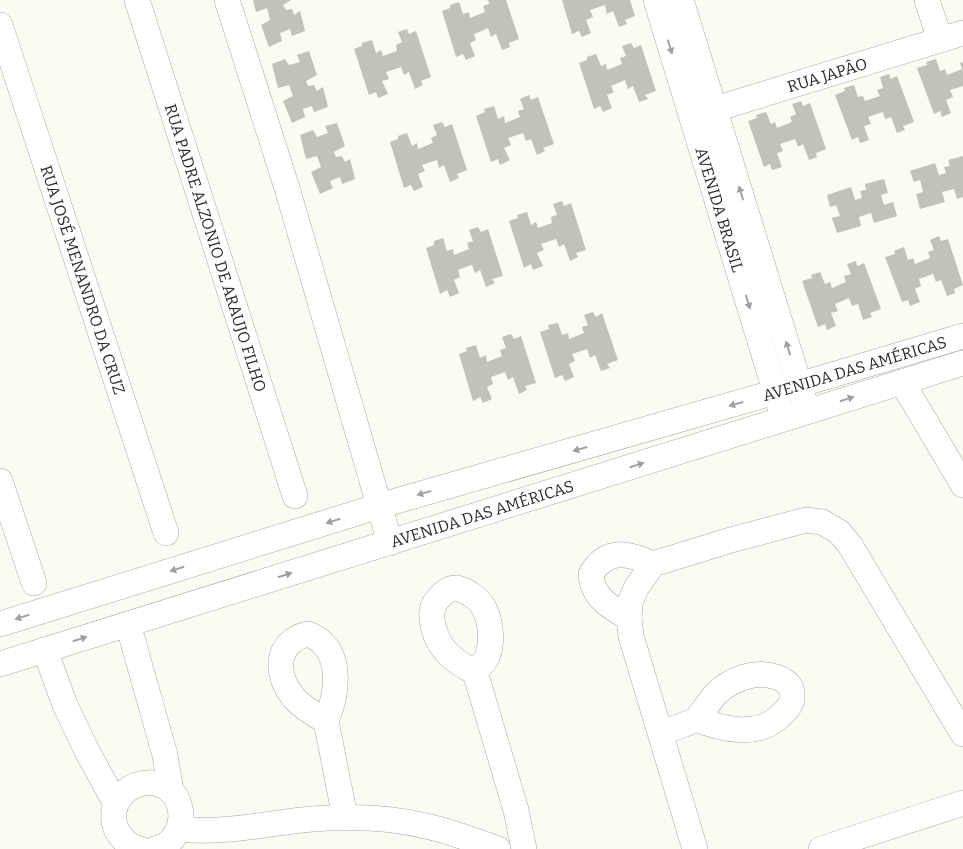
<svg xmlns="http://www.w3.org/2000/svg" width="963" height="849" font-family="Bitter,serif">
<style>
.building{fill:#c2c1ba}
.lines{fill:none;stroke-linecap:round;stroke-linejoin:round}
.minor-casing{stroke:#a7a7a0;stroke-width:26}
.minor{stroke:#fff;stroke-width:25}
.oneway{fill:#a0a09f}
.labels{text-anchor:middle;stroke-width:4;stroke-linejoin:round;paint-order:stroke}
.street-label{font-size:16px;fill:#2b2b29;stroke:#fff}
</style>
<rect width="100%" height="100%" fill="#fbfbf3"/>
<path class="building" d="M253,0H291L283,5L286,10L292,9L294,15L300,11L305,31L292,36L290,29L280,33L282,41L269,47L261,25L270,20L267,8L256,12Z
M488,0H506L519,39L509,43L510,47L502,50L496,34L491,37L488,28L474,34L476,40L470,43L475,56L466,60L463,54L456,57L442,11L450,8V5L459,2L463,14L469,12L470,18L485,12L483,6L489,4Z
M562,0H630L635,16L625,20L627,24L619,27L613,11L607,14L605,5L590,10L593,17L586,20L591,33L582,37L579,31L572,34Z
M407,29L409,34L416,31L431,77L421,81L423,85L415,89L409,72L404,75L401,67L386,72L389,79L382,81L388,94L378,98L376,92L369,95L354,49L362,46V43L372,40L376,53L381,50L383,56L397,51L396,45L402,42L398,32Z
M631,43L634,48L641,45L656,91L645,95L648,99L639,102L633,86L628,89L625,80L611,86L614,92L607,95L612,108L603,112L600,106L594,109L579,63L587,60V57L596,54L601,66L606,64L607,70L622,64L620,58L626,56L622,46Z
M309,51L317,75L306,81L308,86L314,85L317,91L323,87L328,107L314,112L312,106L303,109L305,117L292,123L283,101L293,96L289,85L278,88L272,64L285,59L289,65L300,62L297,55Z
M936,59L940,71L945,69L947,75L962,69L960,63L963,62V86L950,90L953,97L946,100L951,113L942,117L940,111L934,114L917,68L927,65L926,62Z
M889,74L891,79L897,76L914,122L903,126L905,130L897,133L891,117L885,119L883,112L868,117L871,124L864,126L869,140L860,143L858,137L852,140L835,95L845,91L844,88L854,85L858,97L863,96L865,101L880,96L877,90L883,88L880,77Z
M529,95L531,100L538,97L554,144L543,148L545,151L537,155L531,139L526,141L523,133L508,138L511,145L504,148L510,160L500,165L498,159L491,162L476,116L485,112L484,109L494,106L498,119L504,116L505,123L520,117L518,111L524,109L520,99Z
M801,101L803,106L810,103L826,149L816,153L817,157L809,160L803,144L798,147L795,139L780,144L783,151L777,153L782,167L772,170L770,164L764,167L748,121L757,118L756,115L766,112L771,124L775,122L777,128L792,122L790,117L796,114L792,104Z
M442,122L445,127L452,124L467,170L457,174L459,178L450,182L444,165L439,168L437,160L422,165L425,171L418,174L423,187L414,191L411,185L404,188L390,142L398,139V136L407,133L412,146L417,143L418,149L433,143L431,138L437,135L433,125Z
M337,123L345,146L334,152L336,157L342,156L345,162L350,159L355,179L342,184L340,177L330,181L333,188L320,194L311,172L321,167L317,156L306,159L300,135L313,130L317,137L328,133L325,126Z
M963,156V197L957,199L954,189L942,192L945,202L920,209L916,194L923,192L920,180L914,182L910,171L935,163L939,175L946,173L944,167L950,166L948,160Z
M884,179L888,193L881,195L884,205L893,202L897,216L874,223L871,213L859,217L861,226L837,233L832,218L840,216L836,205L830,207L827,195L851,187L855,200L862,198L860,191L866,190L865,184Z
M562,201L564,206L571,203L586,250L576,253L578,257L570,261L564,244L559,247L556,239L541,244L544,250L537,253L543,266L533,270L531,264L524,268L509,221L518,218L517,215L527,212L531,225L536,222L538,228L552,223L551,217L557,215L553,204Z
M478,227L481,232L488,229L503,276L492,279L495,283L486,287L480,270L475,273L472,265L458,270L460,277L454,280L459,293L450,297L447,290L440,294L426,248L434,245V241L443,238L447,251L453,249L454,255L469,249L467,243L473,241L469,230Z
M939,236L941,241L948,239L963,285L954,289L955,293L947,296L941,280L936,282L933,274L919,279L921,286L915,289L920,302L910,306L908,300L902,302L885,257L895,254L894,251L904,247L908,260L913,258L915,264L930,258L928,252L934,250L930,240Z
M856,261L857,266L864,263L881,309L870,313L872,317L863,320L858,304L852,306L849,298L835,304L838,311L831,313L836,326L827,330L825,324L818,327L802,281L812,278L811,275L820,272L825,284L830,282L832,288L846,282L844,276L851,274L847,264Z
M593,312L596,317L602,313L618,360L607,364L610,368L601,371L595,355L590,358L587,349L572,354L575,361L569,364L574,377L565,381L562,375L555,378L540,332L549,329L548,325L558,323L562,335L568,333L569,339L584,333L582,327L588,325L584,315Z
M511,334L514,339L521,336L536,383L525,386L527,390L519,394L513,377L508,380L505,372L491,377L493,384L487,387L492,399L483,403L480,397L473,401L459,354L467,351L466,348L476,345L480,358L486,355L487,362L502,356L500,350L506,348L502,337Z"/>
<g class="lines">
<g class="minor-casing">
<g id="minor">
<path id="s1" d="M137,0L295,496"/>
<path d="M227,0L287,188L390,543"/>
<path id="s2" d="M656,0L780,407"/>
<path d="M681,0L804,400"/>
<path d="M927,0L940,40"/>
<path id="s3" d="M0,25L166,533"/>
<path id="s4" d="M699,114L963,33"/>
<path d="M902,382L963,485"/>
<path d="M0,481L34,583"/>
<path d="M629,618C611,608 592,597 591,574C607,547 629,553 653,564"/>
<path id="s5" d="M0,624L379,506L775,392L963,336"/>
<path d="M128,624L165,755L171,792"/>
<path d="M45,650L65,705L87,751L116,804"/>
<path id="s6" d="M0,664L963,363"/>
<path d="M475,672C479,667 485,662 487,657C493,642 491,622 484,608C480,600 466,589 456,588C448,588 442,594 437,600C430,608 431,619 434,629C439,650 456,663 475,672L516,810L524,849"/>
<path d="M326,721C315,715 302,707 294,698C275,675 274,642 308,634C344,647 338,693 326,721L345,817"/>
<path d="M661,732C671,729 690,724 697,718C704,711 709,701 716,694C731,679 755,670 776,677C785,680 792,685 792,695C793,704 786,711 779,717C756,738 722,729 696,719"/>
<path d="M179,829C223,834 268,823 312,819C350,816 389,817 426,826C450,831 475,841 498,849"/>
<path d="M140,849C130,847 124,841 119,834C114,827 113,819 114,811C121,776 173,772 180,808C184,826 174,845 155,849"/>
<path d="M695,849L631,636L629,618L630,603L636,588L653,564L731,540L806,520L822,522L839,532L850,545L963,734"/>
<path d="M821,849L963,803"/>
</g>
</g>
<use href="#minor" class="minor"/>
</g>
<defs><path id="oneway-solid" d="M-6-.8H1V-3.2L6.5 0L1 3.2V.8H-6Z" transform="scale(1.25)"/></defs>
<g class="oneway">
<use href="#oneway-solid" transform="translate(670 47) rotate(73)"/>
<use href="#oneway-solid" transform="translate(741 193) rotate(-107)"/>
<use href="#oneway-solid" transform="translate(748 302) rotate(73)"/>
<use href="#oneway-solid" transform="translate(788 348) rotate(-107)"/>
<use href="#oneway-solid" transform="translate(847 399) rotate(-18)"/>
<use href="#oneway-solid" transform="translate(736 404) rotate(164)"/>
<use href="#oneway-solid" transform="translate(580 449) rotate(164)"/>
<use href="#oneway-solid" transform="translate(637 465) rotate(-17)"/>
<use href="#oneway-solid" transform="translate(424 493) rotate(164)"/>
<use href="#oneway-solid" transform="translate(333 521) rotate(162)"/>
<use href="#oneway-solid" transform="translate(177 569) rotate(163)"/>
<use href="#oneway-solid" transform="translate(285 575) rotate(-17)"/>
<use href="#oneway-solid" transform="translate(22 617) rotate(163)"/>
<use href="#oneway-solid" transform="translate(80 639) rotate(-17)"/>
</g>
<g class="labels">
<g class="street-label">
<text dy="6" stroke="none"><textPath href="#s4" startOffset="134">RUA JAPÂO</textPath></text>
<text dy="6" stroke="none"><textPath href="#s2" startOffset="219">AVENIDA BRASIL</textPath></text>
<text dy="6" stroke="none"><textPath href="#s1" startOffset="260">RUA PADRE ALZONIO DE ARAUJO FILHO</textPath></text>
<text dy="6" stroke="none"><textPath href="#s3" startOffset="268">RUA JOSÉ MENANDRO DA CRUZ</textPath></text>
<text dy="6" stroke="none"><textPath href="#s5" startOffset="892">AVENIDA DAS AMÉRICAS</textPath></text>
<text dy="6" stroke="none"><textPath href="#s6" startOffset="505">AVENIDA DAS AMÉRICAS</textPath></text>
</g>
</g>
</svg>
